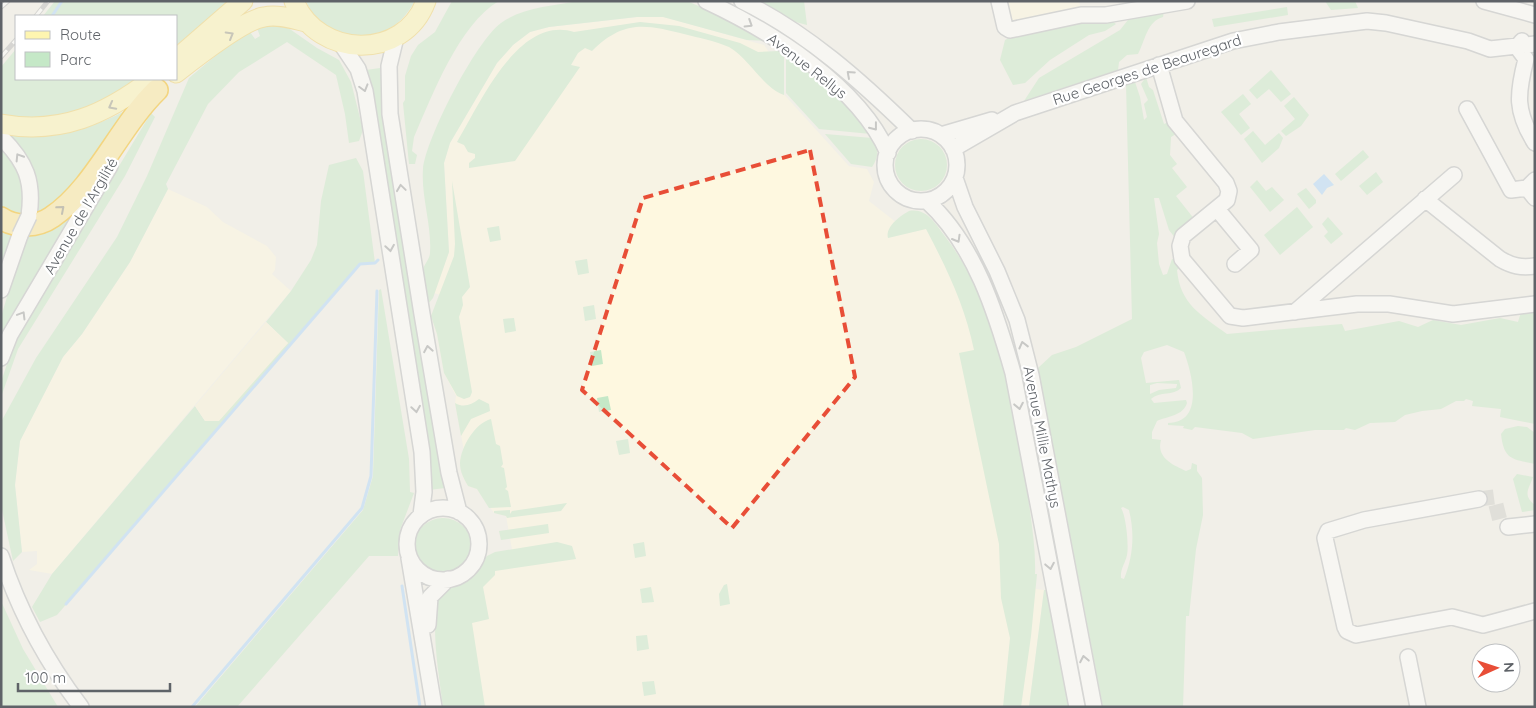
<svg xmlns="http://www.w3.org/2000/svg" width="1536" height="708" font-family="Quicksand,sans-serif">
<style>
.commercial{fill:#fef8e0}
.green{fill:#c5e8c7;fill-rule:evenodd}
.sand{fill:#fbf4d9}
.water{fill:#abd6fe}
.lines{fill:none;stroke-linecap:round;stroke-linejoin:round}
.stream{stroke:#abd6fe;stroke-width:3}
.minor-tunnel{stroke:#ccccc8;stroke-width:15;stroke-dasharray:15 8;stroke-linecap:butt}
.minor-casing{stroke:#b5b8bc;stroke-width:18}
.major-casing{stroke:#f0cf62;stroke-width:21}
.highway-casing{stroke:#f6b603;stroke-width:24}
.minor{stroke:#fff;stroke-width:15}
.major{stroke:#fef5b0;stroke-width:19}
.highway{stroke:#fce694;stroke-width:21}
.rail-casing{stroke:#b6b7b8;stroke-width:5}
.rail{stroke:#fff;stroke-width:3;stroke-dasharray:9;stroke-linecap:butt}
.minor-bridge-casing{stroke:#b5b8bc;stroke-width:18;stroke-linecap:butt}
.minor-bridge{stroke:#fff;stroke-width:15}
.oneway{stroke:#979a9d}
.oneway2{stroke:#979681}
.oneway3{stroke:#8e8a75}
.marked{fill:none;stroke:#e84e37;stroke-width:4;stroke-dasharray:10 6;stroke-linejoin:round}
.labels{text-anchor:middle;stroke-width:4.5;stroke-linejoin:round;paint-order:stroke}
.street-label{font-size:15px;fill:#5f6368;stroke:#fff}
</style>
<rect width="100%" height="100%" fill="#f1efe8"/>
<path class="commercial" d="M1006,1H1079L1081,10L1012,26Z
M637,17H664L764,45L772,56L780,90L849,166L867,169L874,182L869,201L906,230L931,225L960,260L1036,589L1044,590L1029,707H484L471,622L482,587L494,571L514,561L506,516L494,513L477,489L468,486L463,477L460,460L464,451L455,403L456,396L444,373L437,334L431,316L440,295L434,293L449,252L444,163L450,143L497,63L513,45L530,32L549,27Z
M168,189L207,207L223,222L267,246L276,257L275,270L272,274L291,291L52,574L29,570L37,564V551L22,552L15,485L20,441L63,357L82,334L130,262Z"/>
<path class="green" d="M55,1H230L176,50V16H43Z
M306,1H415C409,11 402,21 392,27C364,45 319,33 306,1Z
M452,1H499C459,24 432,96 414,137L412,151L417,155L415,164H409L403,103L405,100V76L411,56L418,45L435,32Z
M578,1H687L719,15L768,41L747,40L663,17H637L549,27L530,32L513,45L497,63L450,143L444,163L449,252L433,298L428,304C426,294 421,279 423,270C424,264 430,259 430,253C432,225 421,197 423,169C426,138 476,41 501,23C523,7 553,6 578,1Z
M758,1H804L807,25L792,21Z
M1325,1H1355L1358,8L1331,10Z
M1287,7L1288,15L1214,27L1212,19Z
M1164,11L1163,17C1147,21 1145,41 1138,54L1127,55L1119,62L1118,70L1024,101L1039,78L1120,30L1128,20L1140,13Z
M1109,19L1116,24L1105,31L1089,35L1050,60L1025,83L1013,85L1000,60L1005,40C1035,23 1075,20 1109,19Z
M640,22L679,26L740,43L758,52L779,51L784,54V95C762,87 750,59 729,47C715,41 700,38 684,34C645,24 623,20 592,51L585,48L578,53L571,65L580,67L515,161L469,168V163L475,158V154L468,152L464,145L457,142C480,104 518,15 574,32Z
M263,25H284L317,48L339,60L351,82L363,130L359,141L349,143L345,114L336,75L287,42L239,72L208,104L166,184L168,189L130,262L82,334L63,357L20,441L15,485L22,552L13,561L1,505V422L36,358L117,237L147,176L189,78L232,42L250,32L255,39L260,36L257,28Z
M16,49V79H142L103,106L40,121L1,116V67Z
M786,56L840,97L871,134L819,129L786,93Z
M380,68L383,95L445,488L429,490L366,70Z
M1271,70L1291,94L1281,102L1269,89L1257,99L1249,90Z
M1146,77L1149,87L1153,90L1164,124L1169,122L1176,134L1171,137L1170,155L1177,164L1172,168L1187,187L1176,196L1195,220L1176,239L1169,230L1159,198H1154L1159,234L1157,243L1159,264L1163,275L1167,274L1172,259L1177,260L1181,266L1177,270C1180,304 1201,315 1227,334L1342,324L1345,331L1399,321L1418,327L1433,320L1461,325L1500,318L1518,322L1522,309L1535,308V424L1500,417L1501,409L1472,406L1473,401L1466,399L1464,401H1456L1441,409L1422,411L1405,415L1395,422L1370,423L1355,430L1346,428L1344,430H1315L1253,439L1242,433L1195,427L1192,430L1183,428L1184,426L1168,425V423C1205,423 1192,373 1184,352L1167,345L1144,352L1141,358L1146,383L1179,380L1181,388C1173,396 1160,391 1151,399L1154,403L1186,400L1187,403C1183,416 1168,416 1157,421L1152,432V439L1161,440C1156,457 1172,465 1186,471L1191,469L1192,463L1197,465V471L1202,478L1203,515L1196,549L1189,616H1186L1183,707H1103L1038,368L1052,355L1076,347L1132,319L1126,84L1135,82L1140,97L1144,120L1147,117L1144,104L1148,100L1141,84ZM1157,383L1177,384V385L1176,388L1159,390L1150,394V385ZM1123,507L1129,510C1135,534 1133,557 1124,579L1121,578C1120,569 1125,564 1127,555C1129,545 1126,516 1121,508Z
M1243,94L1251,104L1239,114L1250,128L1241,135L1221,112Z
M1294,97L1309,115L1301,126L1286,136L1281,131L1295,119L1284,106Z
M128,109L97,163L37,219C40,184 33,157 6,134C53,134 87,133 128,109Z
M151,113L155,117L125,176L18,349L1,397V382L16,337Z
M1253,131L1265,145L1279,133L1283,138L1279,148L1262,163L1244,139Z
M825,134L872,138C879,148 879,156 872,167L851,164Z
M895 165a26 26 0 1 1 52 0a26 26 0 1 1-52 0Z
M1,144L25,178V216L1,213Z
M1363,150L1369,157L1341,181L1335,174Z
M356,158L363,171L375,263L360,265L57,615L40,622L32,607L52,574L195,406L205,421L288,343L266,322L291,291L311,260L317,245L321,201L329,165Z
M1376,172L1383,182L1367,195L1359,186Z
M95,179L1,347V317L18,260L32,229Z
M1257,180L1266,191L1272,187L1284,200L1270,212L1250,187Z
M452,181L470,287L462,297L463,305L459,317L472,392L470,397L464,399L457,396L444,373L437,334L431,316L454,256L455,244Z
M1306,188L1316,200V203L1309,209L1297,194Z
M1297,207L1313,227L1280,255L1264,235Z
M909,211C926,208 934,222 944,235C1000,308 1016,405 1028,495C1031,521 1036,548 1035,574H1037L1031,636L1021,707H1003L1010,638L1001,598L999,544L959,353L974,350C965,306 947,269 926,229L888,238C885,227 900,216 909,211Z
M1328,217L1343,234L1331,244L1324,236L1328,232L1322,224Z
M1,225L17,232L1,278Z
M499,226L501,240L490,242L487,228Z
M587,259L589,273L578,275L575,261Z
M381,289L409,459L410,492L414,493L400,530L398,556H369L237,707H195L363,510L373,476L379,290Z
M594,305L596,319L585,321L583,307Z
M514,318L516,331L505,333L503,319Z
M601,350L603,364L592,366L590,352Z
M608,396L611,410L599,412L597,398Z
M479,399L489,404L490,411L471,419L461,436L455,403C464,408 471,405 479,399Z
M491,419L496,444L500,446L503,464L501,467L504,468L507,487L505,489L508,491L511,507L489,508L477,489L468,486C464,479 460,472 460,463C461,447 475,423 491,419Z
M1518,426L1527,427L1535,433V464C1512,459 1504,460 1501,434L1505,429Z
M628,439L630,453L619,455L616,441Z
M1517,474L1533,477C1529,489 1522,495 1535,505V510L1522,512L1513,479Z
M567,503L561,511L507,518L506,516L494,513V511L510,510V514L512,511Z
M414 547a29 29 0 1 1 58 0a29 29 0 1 1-58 0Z
M548,524L549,533L501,540L499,531Z
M557,542L572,546L576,559L495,571V575L483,587L489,619L472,623L485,707H443C438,668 431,631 438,592L469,579L487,556L495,552Z
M644,542L646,556L635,558L633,544Z
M727,584L730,604L720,606L719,594L724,585Z
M651,587L654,602L642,603L640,589Z
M1044,590H1047L1069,707H1029Z
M1,601L23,649L58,707H1Z
M647,635L649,649L637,651L636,636Z
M654,681L656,694L644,696L642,682Z"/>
<path class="sand" d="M266,322L288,343L219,421H205L195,406Z"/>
<path class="water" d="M1324,174L1334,185L1327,188L1322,195L1313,184Z"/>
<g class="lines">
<path class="stream" d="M52,16L62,1
M402,586L420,707
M66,604L360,264L375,263L378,260
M192,707L362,508L371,476L377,291"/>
<path class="minor-tunnel" d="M1479,499L1494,497L1501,525L1508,527"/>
<g class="minor-casing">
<path id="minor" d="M706,1C772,32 858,85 888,153
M742,1C806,32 861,81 912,131
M999,1L1005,27L1010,30L1081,15H1106L1187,1
M1484,1L1535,15
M396,37L389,66L390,114L422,314L449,473L459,512
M1522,41L1517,47L1526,59C1517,94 1515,111 1535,143
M342,45L358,69L365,91L422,452L424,492L421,515
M1159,65L1175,121L1226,183L1229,191L1227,200L1183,236L1180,246L1182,259L1230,316L1243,318L1357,304H1389L1453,314L1535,304
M1467,109L1511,190L1527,188
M885 165a36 36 0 1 1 72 0a36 36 0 1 1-72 0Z
M941,135L992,120
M1,137C26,162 34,181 29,216
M953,149L1015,113L1233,41L1279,32L1367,21L1386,23L1468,41L1490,49L1535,44
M955,178L965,207L997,271L1017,320L1031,375L1094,707
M1535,180L1527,188L1535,198
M1425,199L1500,259C1512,266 1521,268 1535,266
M927,201C975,245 996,313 1013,373L1077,707
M1217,209L1251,250L1235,264
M1,290L20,235
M1295,312L1454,175
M1,358L10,335L110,166
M1479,499L1364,520L1328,531L1325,538L1345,627L1347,631L1356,635L1452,617L1483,625L1535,611
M407 544a36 36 0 1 1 72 0a36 36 0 1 1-72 0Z
M1508,527L1535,524
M1,556C19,611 46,661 81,707
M409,558L434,707
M428,625L430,597L448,579
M1408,657L1418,707"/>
</g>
<g class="major-casing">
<path id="major" d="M294,1C318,59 404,61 426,1
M181,55L243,1
M176,73C194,59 243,20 264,17C278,14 293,19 306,22
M1,124C61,135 106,114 152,79"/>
</g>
<g class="highway-casing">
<path id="highway" d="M1,218C15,228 38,227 52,217C95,188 119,127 157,90"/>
</g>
<use href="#minor" class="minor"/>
<use href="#major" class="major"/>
<use href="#highway" class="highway"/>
<g class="rail-casing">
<path id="rail" d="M1,7L8,1
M36,16L48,1
M1,57L16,40"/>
</g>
<use href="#rail" class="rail"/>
<g class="minor-bridge-casing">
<path id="minor-bridge" d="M20,235L29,216"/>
</g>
<use href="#minor-bridge" class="minor-bridge"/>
</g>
<defs><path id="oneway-chevron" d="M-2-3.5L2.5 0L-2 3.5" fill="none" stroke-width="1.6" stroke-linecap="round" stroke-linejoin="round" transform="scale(1.25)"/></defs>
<g class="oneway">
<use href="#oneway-chevron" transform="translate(749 24) rotate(32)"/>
<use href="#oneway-chevron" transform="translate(850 74) rotate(-138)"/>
<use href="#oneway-chevron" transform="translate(364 88) rotate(74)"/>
<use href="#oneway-chevron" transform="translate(874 127) rotate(52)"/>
<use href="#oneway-chevron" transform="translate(19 157) rotate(-122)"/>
<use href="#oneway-chevron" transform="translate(401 188) rotate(-98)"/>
<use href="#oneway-chevron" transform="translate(957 239) rotate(60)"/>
<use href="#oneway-chevron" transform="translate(390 248) rotate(81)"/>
<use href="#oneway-chevron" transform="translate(22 315) rotate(-59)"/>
<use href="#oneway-chevron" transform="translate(1023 345) rotate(-104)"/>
<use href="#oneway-chevron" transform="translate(428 349) rotate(-100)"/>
<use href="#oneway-chevron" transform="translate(1019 406) rotate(79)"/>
<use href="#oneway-chevron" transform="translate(416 409) rotate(81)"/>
<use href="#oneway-chevron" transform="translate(1050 566) rotate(79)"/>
<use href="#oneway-chevron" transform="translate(1084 659) rotate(-101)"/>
</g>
<g class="oneway2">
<use href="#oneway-chevron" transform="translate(230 35) rotate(-30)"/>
<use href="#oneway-chevron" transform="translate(112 106) rotate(152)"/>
</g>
<use class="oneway3" href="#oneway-chevron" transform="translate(61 209) rotate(-41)"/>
<path d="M0 0H1536V708H0ZM810,150L855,377L732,528L582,390L643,198Z" fill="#f1efe8" fill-opacity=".55" fill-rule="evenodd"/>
<path class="marked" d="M810,150L855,377L732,528L582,390L643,198Z"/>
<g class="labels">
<g class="street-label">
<text transform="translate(807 66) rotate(38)" y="5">Avenue Rellys</text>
<text transform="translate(1147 70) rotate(-18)" y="5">Rue Georges de Beauregard</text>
<text transform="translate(81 216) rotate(-60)" y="5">Avenue de l'Argilité</text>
<text transform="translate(1042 437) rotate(79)" y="5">Avenue Millie Mathys</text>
</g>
</g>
<rect width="1536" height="708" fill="none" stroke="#5f6368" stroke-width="5"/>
<rect x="15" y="15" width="162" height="65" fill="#ffffff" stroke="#bfc1c3"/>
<rect x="25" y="31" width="25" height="8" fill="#fef5b0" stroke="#bfc1c3"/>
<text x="60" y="40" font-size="15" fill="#5f6368">Route</text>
<rect x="25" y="52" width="25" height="15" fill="#c5e8c7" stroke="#bfc1c3"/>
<text x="60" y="65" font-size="15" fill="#5f6368">Parc</text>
<g transform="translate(1496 668) rotate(87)"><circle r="24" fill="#ffffff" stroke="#bfc1c3"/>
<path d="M0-4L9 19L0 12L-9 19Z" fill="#e84e37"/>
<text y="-8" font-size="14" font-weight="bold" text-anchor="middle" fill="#5f6368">N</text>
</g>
<path d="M18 683v8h152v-8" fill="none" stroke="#5f6368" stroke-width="2.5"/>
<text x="25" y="683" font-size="15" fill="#5f6368" stroke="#ffffff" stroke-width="4" paint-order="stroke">100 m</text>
</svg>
